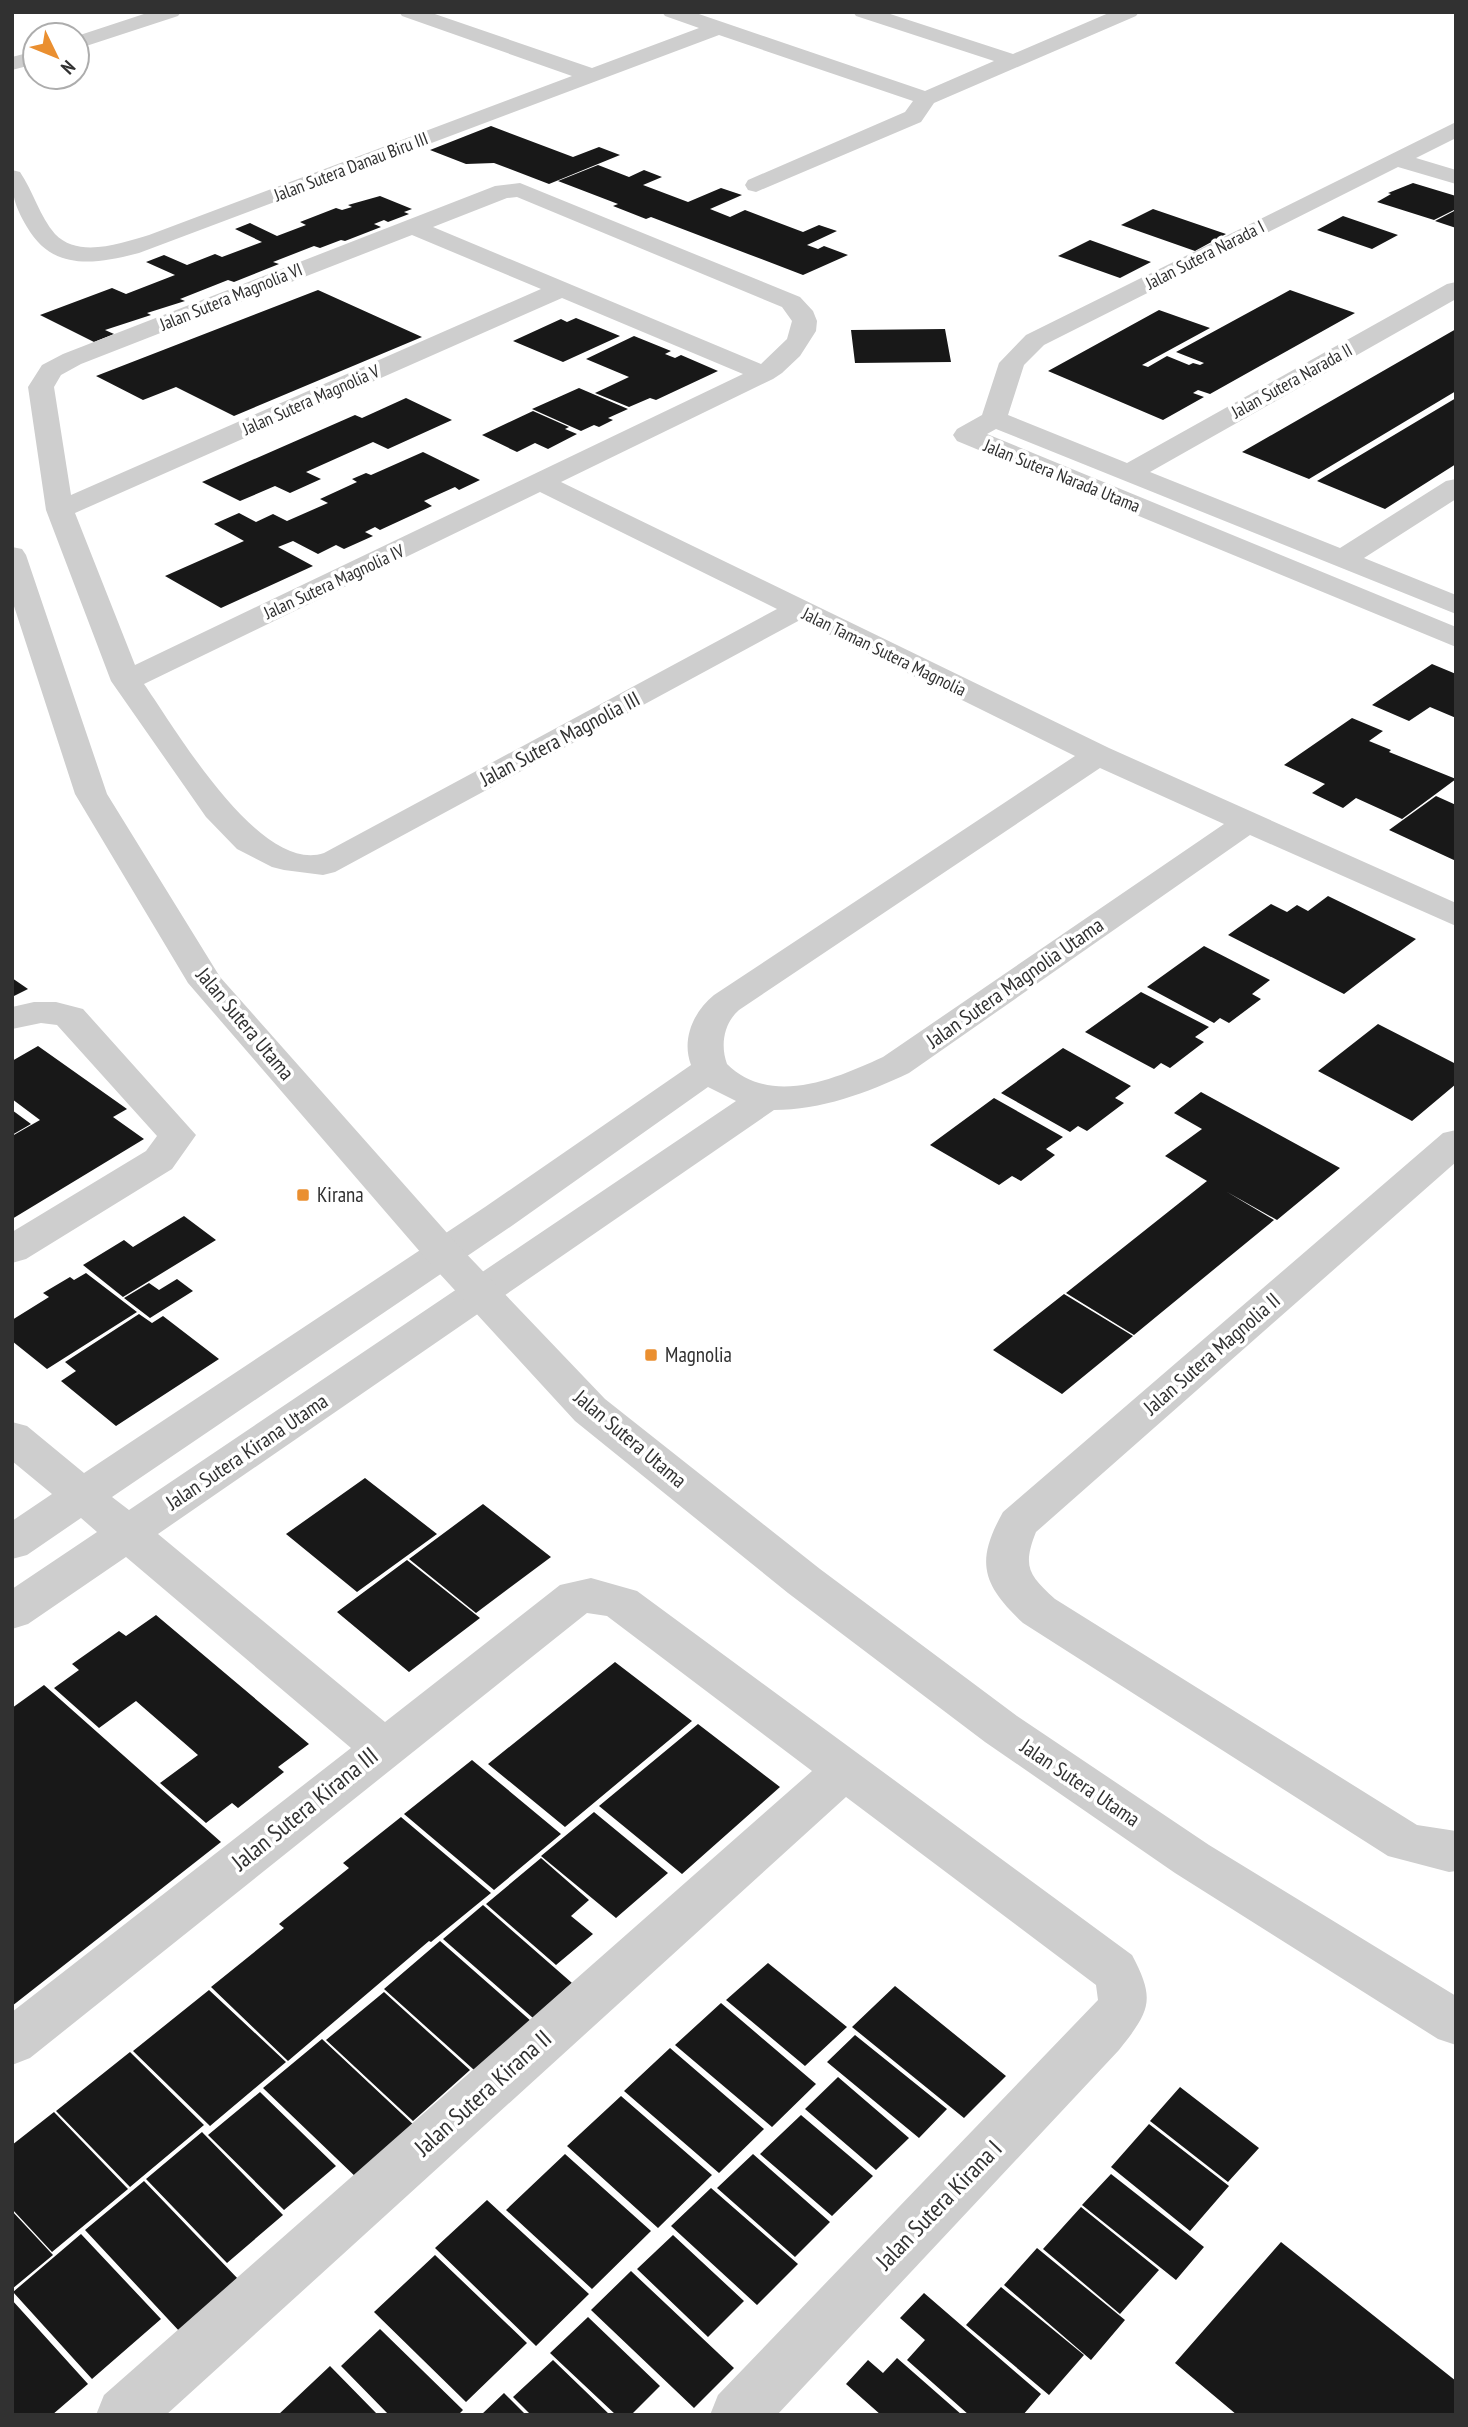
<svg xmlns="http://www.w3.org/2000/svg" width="1468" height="2427" font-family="'PT Sans Narrow',sans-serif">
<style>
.building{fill:#181818}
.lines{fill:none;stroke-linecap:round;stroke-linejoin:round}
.minor{fill:#cecece;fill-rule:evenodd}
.tertiary{fill:#cecece;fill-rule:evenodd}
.poi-dot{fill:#ea8f30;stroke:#fff;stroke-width:2.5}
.labels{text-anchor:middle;stroke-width:7;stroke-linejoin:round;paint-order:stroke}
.far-street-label{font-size:18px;fill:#313131;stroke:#fff}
.street-label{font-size:21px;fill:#313131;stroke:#fff}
.poi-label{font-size:21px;fill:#313131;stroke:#fff;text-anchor:start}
.near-street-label{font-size:24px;fill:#313131;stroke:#fff}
</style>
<rect width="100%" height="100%" fill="#fff"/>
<path class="building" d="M491,126L573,157L599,147L620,155L549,184L494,163L466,164L430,150Z
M598,165L629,177L644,170L662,177L643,185L688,202L721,188L742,195L710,209L730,217L745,210L803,232L819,225L837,231L807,245L818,249L824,246L848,255L803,275L651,217L646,219L613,206L618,204L558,181Z
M1413,183L1456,196V209L1434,220L1377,202L1391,194L1388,193Z
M380,196L412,209L404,212L409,214L388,222L384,220L374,224L381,227L345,241L341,240L320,248L314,246L273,262L279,264L234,282L228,280L180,299L185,301L147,313L151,315L105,330L114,334L94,342L40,315L112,288L126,294L175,275L146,262L164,255L187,265L215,254L222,257L262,242L235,229L250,223L277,236L306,225L300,222L336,208L342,210L352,207L348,205Z
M1153,209L1226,234L1195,251L1121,225Z
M1456,210V228L1435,221Z
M1343,216L1398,235L1372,249L1317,230Z
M1090,240L1151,262L1120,278L1058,256Z
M318,290L422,337L234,416L176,387L143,400L96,376Z
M1290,290L1355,313L1210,394L1198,390L1193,393L1204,397L1163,420L1048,371L1159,310L1210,328L1142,365L1148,367L1167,356L1189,365L1193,363L1200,365L1204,363L1176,352Z
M576,318L620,336L563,362L513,341L561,319L567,322Z
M945,329L951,362L855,363L851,330Z
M1456,329V391L1309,479L1242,452Z
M634,336L671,351L665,354L675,358L681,355L718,371L656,400L650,398L629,407L595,393L629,377L586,359Z
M579,388L628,409L608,418L613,420L599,427L594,425L581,431L532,409Z
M406,398L452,420L388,449L373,442L306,472L321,479L290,493L275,486L240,501L202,482L355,415L362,418Z
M1456,398V464L1385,509L1317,481Z
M533,411L569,427L565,429L577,434L548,449L535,443L517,452L482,435Z
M423,452L480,480L459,490L455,487L424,501L432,506L380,530L375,527L365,532L373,536L344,549L336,545L318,554L293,541L278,547L313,566L221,608L165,576L244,541L214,524L239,513L256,522L273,514L287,521L328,503L320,499L357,482L352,479L366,473L371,475Z
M1432,664L1456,674V718L1430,707L1409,721L1372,705Z
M1352,718L1383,731L1369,741L1391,750L1389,752L1456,779L1402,819L1356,798L1343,808L1312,793L1325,784L1284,765Z
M1436,796L1456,805V861L1389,830Z
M1328,896L1416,939L1344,994L1228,935L1271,904L1287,912L1297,905L1308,911Z
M1204,946L1270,980L1252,994L1261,999L1229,1023L1220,1018L1214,1023L1147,987Z
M12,978L28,989L12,997Z
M1141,992L1209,1027L1195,1037L1204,1042L1170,1068L1161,1063L1154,1069L1085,1032Z
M1378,1024L1456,1064V1084L1412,1121L1318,1071Z
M38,1046L127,1109L113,1117L144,1139L12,1219V1136L40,1120L12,1099V1061Z
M1063,1048L1131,1086L1115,1098L1124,1103L1087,1131L1078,1126L1070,1132L1001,1093Z
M1201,1092L1340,1168L1277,1220L1227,1192L1274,1220L1134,1335L1066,1293L1207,1181L1165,1156L1202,1129L1174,1113Z
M994,1098L1063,1137L1046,1149L1055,1155L1021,1181L1012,1176L999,1185L930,1145Z
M12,1110L31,1124L12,1135Z
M184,1216L216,1240L123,1297L83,1265L124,1240L133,1247Z
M86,1273L137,1312L47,1369L12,1341V1320L49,1297L43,1293L70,1277L74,1280Z
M177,1279L193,1291L150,1318L124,1298L149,1283L159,1290Z
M1064,1294L1133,1336L1062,1394L993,1350Z
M139,1314L152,1323L163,1316L219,1359L116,1426L61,1381L76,1371L65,1362Z
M365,1478L437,1534L357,1592L286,1534Z
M483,1504L551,1557L476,1613L409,1559Z
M407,1560L480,1618L409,1672L337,1612Z
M156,1615L309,1744L278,1767L284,1772L238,1808L232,1803L206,1823L160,1783L198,1755L136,1701L99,1728L54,1688L79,1670L72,1664L119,1631L126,1636Z
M615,1662L692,1721L565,1827L488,1764Z
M44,1685L221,1842L12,2006V1708Z
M698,1724L780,1787L682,1874L599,1806Z
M472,1760L561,1834L494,1890L404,1814Z
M594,1812L668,1873L616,1918L541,1856Z
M401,1817L491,1893L431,1942L429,1941L288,2061L211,1987L284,1928L279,1924L349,1868L343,1863Z
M541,1858L589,1900L571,1916L593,1934L556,1965L486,1904Z
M483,1905L572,1983L533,2018L443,1939Z
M440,1941L540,2029L483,2078L384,1989Z
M768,1963L847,2027L805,2066L726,2000Z
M895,1986L1006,2076L964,2118L852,2027Z
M209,1990L286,2062L210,2126L133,2051Z
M384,1992L470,2070L413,2121L326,2040Z
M721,2003L816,2084L772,2127L675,2045Z
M855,2035L947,2109L919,2138L827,2062Z
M322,2039L417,2128L359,2180L263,2088Z
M670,2048L764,2129L719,2173L624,2091Z
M130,2052L204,2125L130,2187L56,2111Z
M838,2077L909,2138L876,2170L805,2109Z
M1180,2087L1259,2148L1228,2182L1150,2121Z
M260,2092L336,2166L284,2210L208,2135Z
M621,2096L712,2175L658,2228L567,2146Z
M54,2112L128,2189L52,2252L12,2209V2145Z
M801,2115L873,2176L832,2216L760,2154Z
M1149,2124L1229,2186L1190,2231L1111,2167Z
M202,2132L283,2215L227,2263L146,2179Z
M565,2154L651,2231L592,2289L506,2210Z
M753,2154L830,2222L795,2257L717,2188Z
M1111,2174L1204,2247L1176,2280L1082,2205Z
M144,2181L240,2281L181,2333L85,2230Z
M711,2188L798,2264L757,2305L671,2226Z
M487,2200L589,2294L536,2346L435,2248Z
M1081,2207L1159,2270L1120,2314L1043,2249Z
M12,2211L53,2255L12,2289Z
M81,2234L161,2319L92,2379L13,2292Z
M673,2235L744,2301L708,2337L637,2269Z
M1281,2242L1456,2381V2415H1237L1175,2363Z
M1037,2248L1125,2320L1091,2360L1004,2285Z
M435,2255L527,2343L466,2402L374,2312Z
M631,2271L734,2368L694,2408L591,2310Z
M1001,2287L1084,2355L1049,2395L966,2325Z
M924,2293L1041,2394L1023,2415H969L907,2360L925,2340L900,2318Z
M12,2300L88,2384L52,2415H12Z
M588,2317L660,2386L631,2415H616L550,2353Z
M380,2329L463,2410L458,2415H389L341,2366Z
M897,2358L962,2415H881L846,2384L868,2360L883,2373Z
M553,2360L610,2415H531L513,2397Z
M330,2366L378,2415H278Z
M504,2393L526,2415H481Z"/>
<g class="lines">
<path class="minor" d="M150,12H181L178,16L77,49V36Z
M399,12H429L592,68L699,28L665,16L662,12H693L925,91L994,61L856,16L853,12H884L1013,54L1111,12H1139L1136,16L934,103L921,122L756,192L748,190L745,185L748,180L905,112L913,101L719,35L139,253C96,264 53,272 27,227C14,205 12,195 12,170L20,172C33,191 40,217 55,234C79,259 121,243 149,235L572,76L402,16Z
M35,51V64L12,70V57Z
M1456,122V138L1416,158L1456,170V184L1398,167L1044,345L1024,365L1008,415L1127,463L1447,284L1456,282V299L1150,472L1340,548L1446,481L1456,479V499L1364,558L1456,595V614L996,429L987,434L1456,627V647L957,441L953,435L957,429L982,415L999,363L1026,335Z
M520,183L800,297L813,311L817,321L816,331L800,356L782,373L773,379L561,482L1109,748L1456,903V926L1250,835L909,1073C867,1093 821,1110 774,1110L158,1534L385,1722L560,1585L591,1578L637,1591L1132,1955C1156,2000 1150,2011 1119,2050L777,2415H710L718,2395L1098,2000L1096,1985L846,1797L166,2415H96L104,2395L812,1771L607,1616L587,1613L30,2058L12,2065V2012L351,1748L126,1557L28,1624L12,1629V1589L97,1532L81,1518L27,1555L12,1559V1521L52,1494L12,1461V1422L27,1426L84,1473L485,1207L691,1065C681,1039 694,1011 714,995L1075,756L800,620L335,872L323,875L284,870L272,867L237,849L206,817L111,681L46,510L28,387L42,365L63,354L495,186ZM517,197L782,307L792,321L787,339L761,364L433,227L507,198ZM412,235L541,289L71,495L54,387L61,375L81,364ZM562,298L743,374L135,665L75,513ZM540,492L777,609L324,853C260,875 175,728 144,684ZM1100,768L1224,824L883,1057C835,1079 771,1107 727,1064C720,1045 724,1023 739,1010ZM708,1087L736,1101L129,1510L112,1497L513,1225Z
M34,1002H56L83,1009L196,1135L172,1169L26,1259L12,1263V1232L146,1151L157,1136L57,1025L41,1023L12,1029V1007Z
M1456,1130V1162L1036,1532C1022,1567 1029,1575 1055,1599L1417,1825L1456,1831V1871L1449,1872L1388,1856L1023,1623C982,1584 975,1562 1003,1512L1443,1133Z"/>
<path class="tertiary" d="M12,547L22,549L26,555L107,794L220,977L456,1243L605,1399L820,1569L1017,1716L1209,1845L1456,1996V2045L1438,2039L1175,1873L985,1742L788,1593L575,1421L428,1261L188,983L75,794L12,600Z"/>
</g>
<g class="poi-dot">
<rect x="296" y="1188" width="14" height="14" rx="3.5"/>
<rect x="644" y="1348" width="14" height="14" rx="3.5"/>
</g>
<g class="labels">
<g class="far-street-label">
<text transform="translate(351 167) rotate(-21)" y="6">Jalan Sutera Danau Biru III</text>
<text transform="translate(1205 255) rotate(-27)" y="6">Jalan Sutera Narada I</text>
<text transform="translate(231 297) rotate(-22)" y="6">Jalan Sutera Magnolia VI</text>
<text transform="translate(1292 381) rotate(-29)" y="6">Jalan Sutera Narada II</text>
<text transform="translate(311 400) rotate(-24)" y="6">Jalan Sutera Magnolia V</text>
<text transform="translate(1062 476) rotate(22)" y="6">Jalan Sutera Narada Utama</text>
<text transform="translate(334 582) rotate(-25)" y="6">Jalan Sutera Magnolia IV</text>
<text transform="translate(884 652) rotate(26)" y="6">Jalan Taman Sutera Magnolia</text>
</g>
<g class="street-label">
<text transform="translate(560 739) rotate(-28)" y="7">Jalan Sutera Magnolia III</text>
<text transform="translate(1015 983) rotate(-35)" y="7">Jalan Sutera Magnolia Utama</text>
<text transform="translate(245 1024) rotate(50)" y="7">Jalan Sutera Utama</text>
<text transform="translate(1212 1354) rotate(-41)" y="7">Jalan Sutera Magnolia II</text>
<text transform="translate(630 1439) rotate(40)" y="7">Jalan Sutera Utama</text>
<text transform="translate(247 1452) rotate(-34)" y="7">Jalan Sutera Kirana Utama</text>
<text transform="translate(1080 1783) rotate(34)" y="7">Jalan Sutera Utama</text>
</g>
<g class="poi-label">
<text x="317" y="1202">Kirana</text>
<text x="665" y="1362">Magnolia</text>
</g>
<g class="near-street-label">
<text transform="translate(305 1809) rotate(-39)" y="8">Jalan Sutera Kirana III</text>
<text transform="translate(483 2093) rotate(-42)" y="8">Jalan Sutera Kirana II</text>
<text transform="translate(939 2205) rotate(-46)" y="8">Jalan Sutera Kirana I</text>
</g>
</g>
<rect width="1468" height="2427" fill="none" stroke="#313131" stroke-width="28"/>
<g transform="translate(56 56) rotate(133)"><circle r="33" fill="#ffffff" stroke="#adadad" stroke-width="2"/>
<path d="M0-5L12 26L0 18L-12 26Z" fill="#ea8f30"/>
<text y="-10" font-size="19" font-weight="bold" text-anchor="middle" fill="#313131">N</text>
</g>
</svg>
